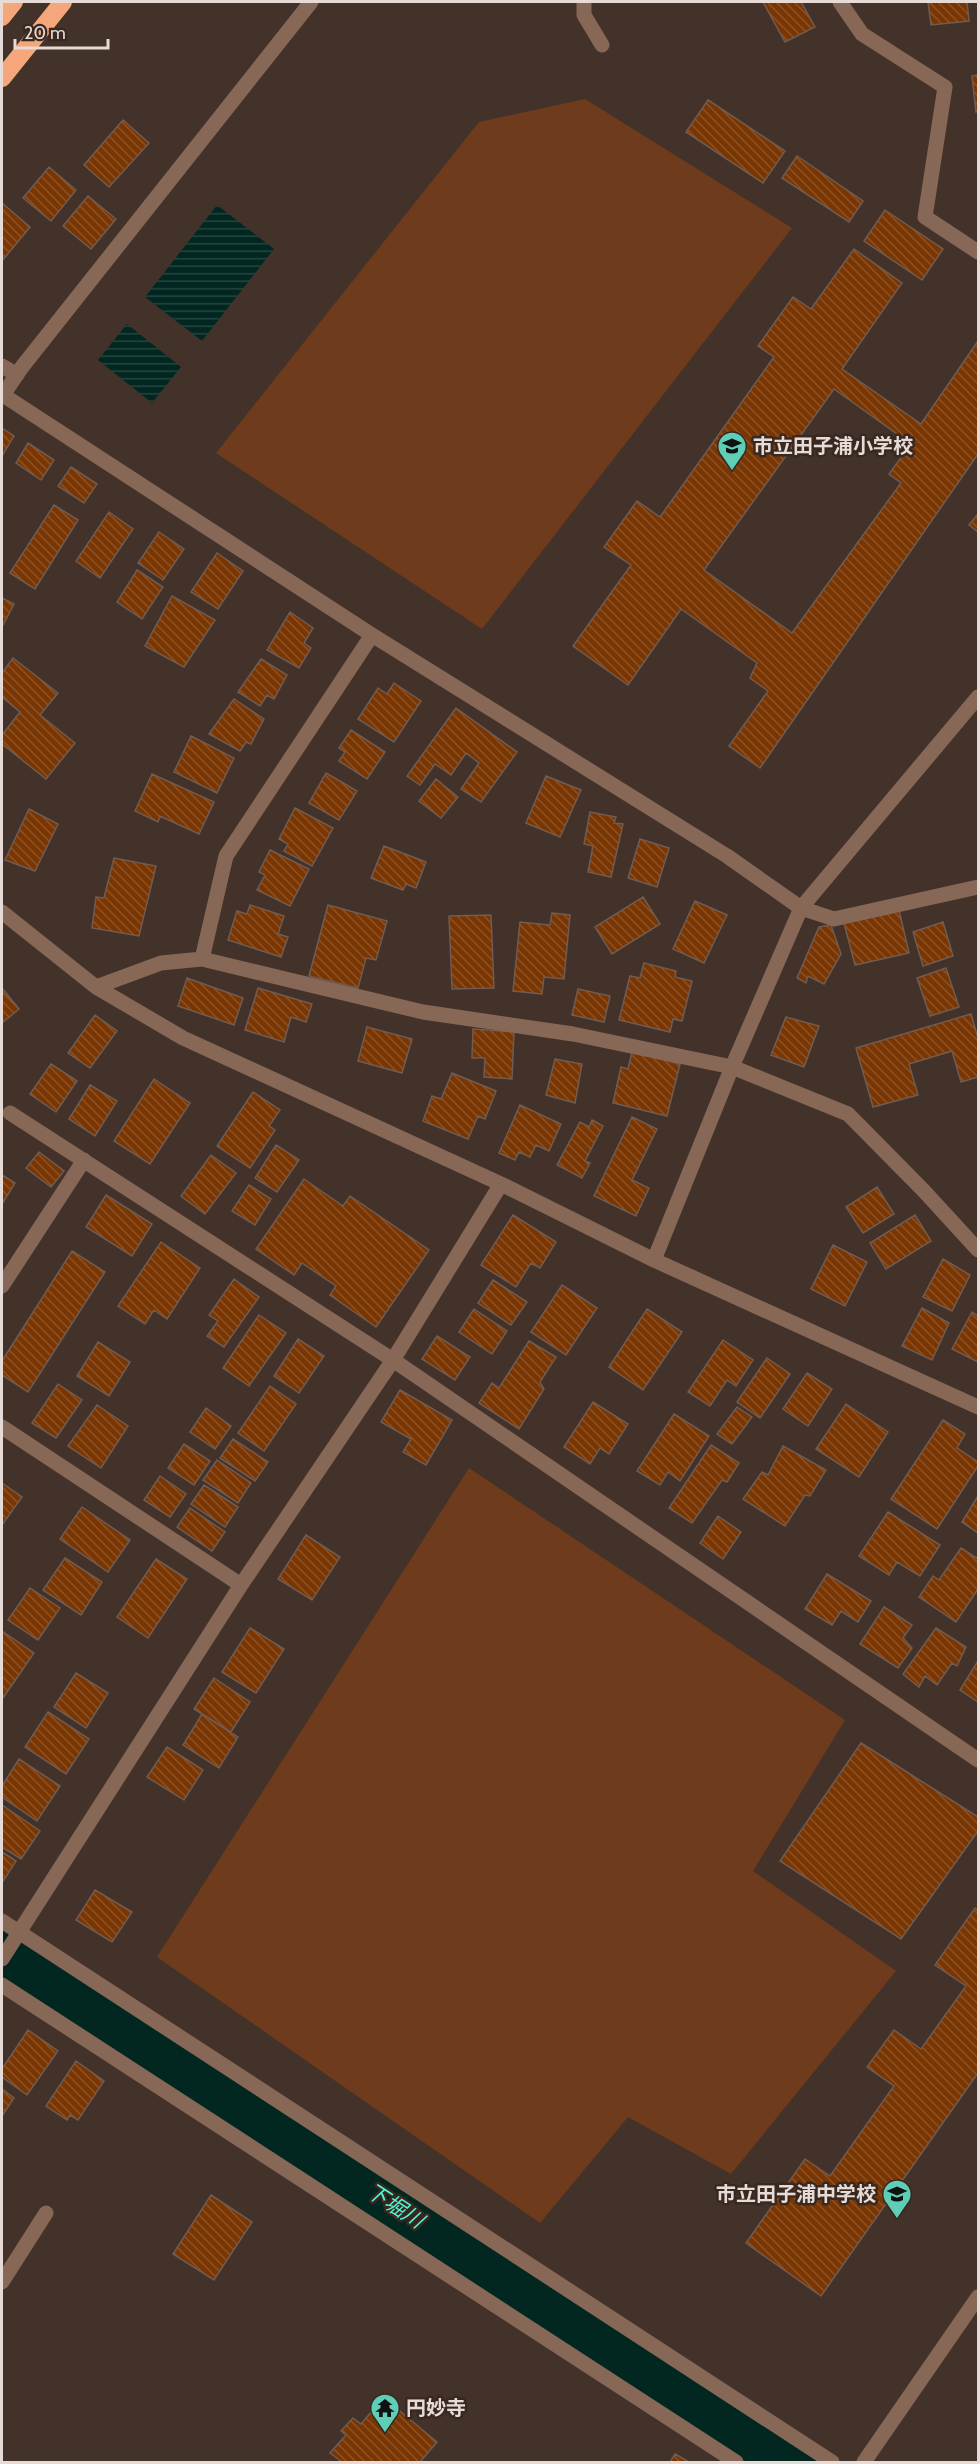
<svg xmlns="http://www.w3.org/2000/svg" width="980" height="2464" font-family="Cabin,'Noto Sans JP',sans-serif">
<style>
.green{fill:#6f3b1d}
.water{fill:url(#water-rules)}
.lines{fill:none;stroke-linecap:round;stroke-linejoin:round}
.river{stroke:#012720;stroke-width:56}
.building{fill:url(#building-back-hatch);stroke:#6f5c53;stroke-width:1.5;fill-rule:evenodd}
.minor{stroke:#876756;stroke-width:15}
.highway{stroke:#f5a67b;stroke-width:18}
.labels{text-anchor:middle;stroke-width:5;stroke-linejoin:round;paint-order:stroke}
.poi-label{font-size:20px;font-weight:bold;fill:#e6dbd6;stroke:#38281f;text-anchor:start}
.water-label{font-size:21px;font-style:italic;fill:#53f4d6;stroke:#38281f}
</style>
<defs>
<pattern id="water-rules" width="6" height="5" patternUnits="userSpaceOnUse" patternTransform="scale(1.5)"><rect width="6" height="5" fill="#012720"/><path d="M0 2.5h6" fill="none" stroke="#264640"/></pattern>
<pattern id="building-back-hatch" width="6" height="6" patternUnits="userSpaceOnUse" patternTransform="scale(1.5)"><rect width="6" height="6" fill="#793502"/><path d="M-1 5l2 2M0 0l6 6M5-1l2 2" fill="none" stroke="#8c5226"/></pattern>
</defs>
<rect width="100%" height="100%" fill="#433229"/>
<path class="green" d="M585,99L792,228L482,629L216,453L479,122Z
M469,1468L845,1720L753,1871L896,1971L731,2174L628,2117L540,2223L157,1957Z"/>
<path class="water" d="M217,205L274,249L202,341L145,297Z
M127,324L181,367L152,403L98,360Z"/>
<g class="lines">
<path class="river" d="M2,1949L789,2462"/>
</g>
<path class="building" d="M763,2H801L815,27L785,42Z
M928,2H967L969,21L931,25Z
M978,75V111L976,112L972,76Z
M708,100L785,151L763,183L686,132Z
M123,120L149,143L109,187L84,165Z
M797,156L863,201L849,222L782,178Z
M49,167L76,190L51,221L23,198Z
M88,196L116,219L91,249L63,226Z
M2,203L30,227L2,261Z
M885,210L943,249L922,280L864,241Z
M854,249L902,283L842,369L921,424L978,341V454L760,768L729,746L768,691L750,678L757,663L681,609L628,685L573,646L631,565L604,547L637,501L660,517L774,357L758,346L793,297L811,309ZM834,389L911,444L889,474L901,483L792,633L704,570Z
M2,428L14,436L2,456Z
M28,443L54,460L41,480L16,463Z
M71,467L97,484L84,503L58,486Z
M54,505L78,520L35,589L10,573Z
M109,512L133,529L100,578L76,561Z
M978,514V532L969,525Z
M159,532L184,549L163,580L138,563Z
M217,553L243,571L218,609L191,592Z
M137,570L163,587L142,619L117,602Z
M172,596L215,620L184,667L145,646Z
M2,598L14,604L2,627Z
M290,612L313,628L304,643L311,648L299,668L267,650Z
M13,658L58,693L40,715L75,743L46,779L2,744V735L20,712L2,697V673Z
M261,659L287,675L274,699L267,695L260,706L238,692Z
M394,683L421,701L394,742L358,719L378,688L387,694Z
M234,699L264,719L251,744L246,742L240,751L209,734Z
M456,708L517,752L481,802L461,789L479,763L466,753L451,775L435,764L420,785L407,776Z
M351,730L385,752L367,779L339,761L345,752L339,748Z
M191,736L234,758L217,793L174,772Z
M326,773L357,791L339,820L309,803Z
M152,774L214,802L199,834L160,816L158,822L135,811Z
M546,776L581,790L560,837L526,823Z
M436,779L458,797L441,818L419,801Z
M295,808L333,828L312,866L284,851L288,844L279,839Z
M29,809L58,824L35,871L5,860Z
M590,812L616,817L614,823L623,824L611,877L588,872L593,846L584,844Z
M640,839L669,848L657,887L628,878Z
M384,846L426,862L416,888L406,884L403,890L371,878Z
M270,850L309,869L290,906L257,890L265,875L259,872Z
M114,858L156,866L139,936L92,928L96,897L104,898Z
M643,897L660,924L612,954L595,927Z
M695,901L727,915L704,963L673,949Z
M250,905L284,916L278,934L288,937L281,957L228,940L237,911L247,914Z
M328,905L387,921L376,960L366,958L358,988L309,976Z
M899,910L909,953L855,965L844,923Z
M552,913L570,915L564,979L544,977L542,994L513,991L520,922L550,925Z
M491,915L494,988L452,989L449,916Z
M943,922L953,956L923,966L913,932Z
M831,925L841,954L824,984L808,976L806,983L797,978L819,927Z
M644,963L676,971L675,977L692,981L682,1021L673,1019L670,1032L619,1020L630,976L640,978Z
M946,968L959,1007L930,1016L917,978Z
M187,978L243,998L234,1025L178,1006Z
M2,988L19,1009L2,1023Z
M258,988L312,1004L306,1022L291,1017L284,1042L245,1030Z
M578,989L610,996L604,1022L572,1015Z
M971,1014L978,1038V1077L961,1082L952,1051L909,1064L918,1095L873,1107L856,1048Z
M95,1015L117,1031L90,1068L68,1053Z
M786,1017L819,1026L804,1067L771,1055Z
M367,1027L412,1039L402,1073L358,1061Z
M473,1029L514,1032L512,1079L484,1077L485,1058H472Z
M632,1052L680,1064L667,1116L613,1103L621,1067L628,1069Z
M555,1059L582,1064L575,1103L546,1095Z
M51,1064L77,1081L56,1112L30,1094Z
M452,1073L496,1091L485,1119L478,1116L468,1139L423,1121L432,1096L441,1099Z
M154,1079L190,1103L150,1164L114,1141Z
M90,1085L117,1101L95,1136L69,1119Z
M253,1092L280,1110L269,1126L275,1130L250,1168L217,1146Z
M520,1105L561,1124L549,1151L536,1145L530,1157L519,1152L515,1160L499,1153Z
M632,1117L657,1129L632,1180L649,1188L636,1216L594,1196Z
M592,1120L603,1126L585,1161L590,1163L582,1178L557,1165L580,1122L589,1127Z
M276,1145L299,1160L277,1192L255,1178Z
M39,1152L64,1171L51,1187L26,1168Z
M211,1155L236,1173L205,1214L181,1196Z
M2,1175L15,1183L2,1204Z
M304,1179L343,1206L350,1196L429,1250L376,1327L330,1295L336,1286L302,1263L294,1275L256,1249Z
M249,1185L271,1199L255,1225L232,1211Z
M877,1187L894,1214L863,1233L846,1207Z
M106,1195L152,1224L132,1256L86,1227Z
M513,1215L556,1242L540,1268L531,1263L516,1287L481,1265Z
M915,1215L931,1241L886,1269L870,1243Z
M161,1242L200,1268L167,1319L154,1310L145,1324L118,1306Z
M833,1245L867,1262L845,1306L811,1289Z
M72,1251L105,1272L28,1392L2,1375V1361Z
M943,1259L970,1275L952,1311L923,1297Z
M234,1279L259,1297L224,1347L207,1336L218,1321L209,1315Z
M493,1280L527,1302L511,1325L478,1303Z
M562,1285L597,1308L566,1355L531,1332Z
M922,1308L949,1323L932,1360L902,1346Z
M474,1309L507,1331L492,1354L459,1332Z
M647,1309L682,1332L643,1390L609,1367Z
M972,1312L978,1316V1362L952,1349Z
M259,1315L286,1333L249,1386L223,1368Z
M437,1336L470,1357L455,1380L422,1359Z
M298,1339L324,1356L299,1393L274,1376Z
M723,1340L753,1360L736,1386L727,1380L710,1406L688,1392Z
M529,1341L556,1357L540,1382L544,1389L519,1429L479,1403L492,1383L499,1388Z
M98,1342L130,1362L109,1396L77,1376Z
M767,1358L790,1374L760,1418L737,1402Z
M807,1373L832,1389L808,1426L783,1409Z
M58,1384L82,1400L56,1438L32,1423Z
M270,1386L296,1404L264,1451L238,1433Z
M400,1390L452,1420L426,1465L403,1452L411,1439L381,1422Z
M593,1402L628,1424L609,1454L600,1448L590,1464L564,1447Z
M846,1404L888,1432L859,1477L816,1449Z
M97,1405L128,1426L101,1468L68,1446Z
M737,1407L752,1417L732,1444L717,1434Z
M206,1408L231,1426L215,1449L190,1432Z
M674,1414L709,1436L680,1481L668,1472L660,1485L637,1471Z
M943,1420L965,1434L957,1448L978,1462V1466L937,1529L891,1499Z
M233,1439L268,1462L255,1481L220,1458Z
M184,1444L210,1461L194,1485L168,1468Z
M711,1445L739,1463L727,1482L722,1480L692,1523L669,1508Z
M783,1446L826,1470L810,1496L805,1495L785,1526L743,1499L762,1472L768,1475Z
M217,1460L251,1483L238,1503L203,1480Z
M160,1476L186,1494L170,1517L144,1500Z
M2,1483L22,1497L2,1525Z
M204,1485L238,1507L225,1527L191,1504Z
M978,1496V1533L962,1522Z
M82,1507L130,1540L108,1572L60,1539Z
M190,1508L225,1532L212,1551L177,1527Z
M888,1512L940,1545L920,1576L897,1562L889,1575L859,1556Z
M718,1516L741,1532L723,1559L700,1543Z
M306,1535L340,1557L312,1600L278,1579Z
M961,1548L978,1559V1589L956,1622L919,1597L933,1576L939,1580Z
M65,1558L102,1582L81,1615L43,1590Z
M156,1559L187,1579L148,1638L117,1617Z
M827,1574L871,1601L858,1622L841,1611L832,1625L805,1609Z
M30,1588L60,1608L38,1640L8,1620Z
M884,1607L912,1625L903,1638L912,1648L898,1668L860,1644Z
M250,1628L284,1649L256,1693L222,1672Z
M936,1628L966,1647L957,1666L952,1663L937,1685L925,1676L919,1687L903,1674Z
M2,1631L34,1653L3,1698L2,1696Z
M978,1661V1702L960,1690Z
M76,1673L108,1693L86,1728L54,1707Z
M214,1678L250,1702L231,1732L194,1709Z
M48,1712L89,1739L66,1774L25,1747Z
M202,1714L238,1737L219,1768L183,1745Z
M861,1743L978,1817V1831L901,1939L780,1861Z
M167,1747L203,1770L184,1800L147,1777Z
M19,1759L60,1786L37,1821L2,1797V1786Z
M2,1805L40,1831L21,1859L2,1847Z
M2,1852L16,1861L2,1883Z
M95,1890L132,1912L112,1942L76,1920Z
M975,1908L978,1910V2073L821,2296L746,2243L805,2159L830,2176L894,2086L867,2067L894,2030L921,2049L966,1986L935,1965Z
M28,2030L58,2051L27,2095L2,2077V2069Z
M76,2061L104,2081L78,2120L70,2115L67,2120L46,2106Z
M2,2089L14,2098L2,2116Z
M211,2195L252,2222L214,2280L173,2254Z
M378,2404L389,2413L395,2407L437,2442L420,2462H342L330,2453L346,2435L341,2431L353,2418L361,2424Z
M675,2454L689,2462H670Z"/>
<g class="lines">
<path class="minor" d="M311,2L22,367L3,395L372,635L727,856L801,908L834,919L978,887
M584,2V15L602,45
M840,2L862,34L945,87L925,217L978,252
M2,366L17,375
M2,912L96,987L183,1038L501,1184L654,1260L978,1407
M202,959L226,856L372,635
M96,987L161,963L202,959L423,1012L573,1034L732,1067L848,1114L924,1191L978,1250
M10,1113L393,1360L978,1760
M654,1260L732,1067L801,908L978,697
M2,1286L84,1160
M2,1427L241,1585
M2,1921L832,2462
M2,1959L241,1585L393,1360L501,1184
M2,1985L736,2462
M2,2282L46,2213
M864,2462L978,2297"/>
<path class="highway" d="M2,17L14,2
M2,78L63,2"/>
</g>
<defs>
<g id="school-pin" transform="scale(1.5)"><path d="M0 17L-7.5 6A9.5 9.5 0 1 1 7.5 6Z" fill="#5eceb7" stroke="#38281f"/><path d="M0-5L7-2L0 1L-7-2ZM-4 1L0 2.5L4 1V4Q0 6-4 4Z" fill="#111"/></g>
<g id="temple-pin" transform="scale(1.5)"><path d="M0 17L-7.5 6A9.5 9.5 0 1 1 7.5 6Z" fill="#5eceb7" stroke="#38281f"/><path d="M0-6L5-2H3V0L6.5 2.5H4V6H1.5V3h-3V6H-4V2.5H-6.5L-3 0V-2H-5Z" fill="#111"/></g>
</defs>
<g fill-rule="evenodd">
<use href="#school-pin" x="732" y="446"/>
<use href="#school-pin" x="897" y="2194"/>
<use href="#temple-pin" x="385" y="2408"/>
</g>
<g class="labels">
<g class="poi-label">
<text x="753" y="453">市立田子浦小学校</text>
<text x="876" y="2201" text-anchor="end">市立田子浦中学校</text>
<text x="406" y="2415">円妙寺</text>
</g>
<g class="water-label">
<text transform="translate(395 2206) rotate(33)" y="7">下堀川</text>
</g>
</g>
<rect width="980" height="2464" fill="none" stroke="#e6dbd6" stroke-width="6"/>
<path d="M15 39v9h93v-9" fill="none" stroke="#e6dbd6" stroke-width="3"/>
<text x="24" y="39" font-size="18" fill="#e6dbd6" stroke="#38281f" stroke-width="4.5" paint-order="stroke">20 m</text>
</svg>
